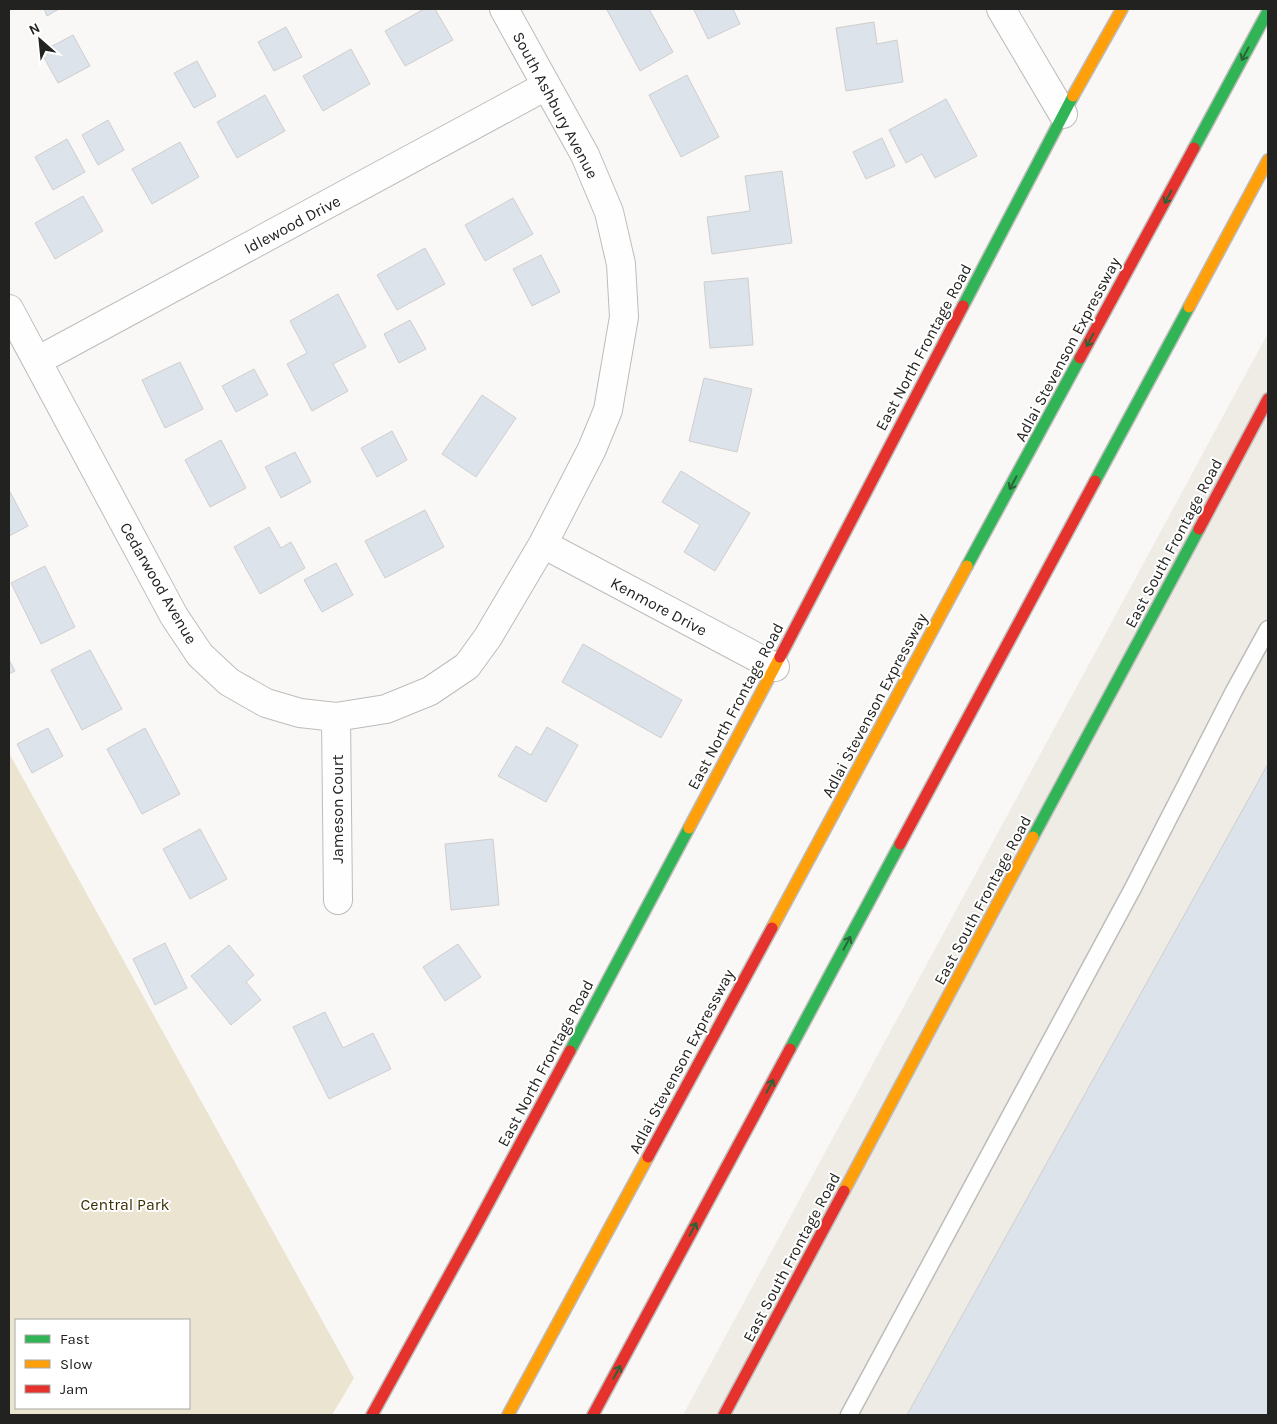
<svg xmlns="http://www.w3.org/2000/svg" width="1277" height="1424" font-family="Karla,sans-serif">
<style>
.built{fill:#eeece5}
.green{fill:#eae4d1;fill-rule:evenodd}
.building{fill:#dce3ea;stroke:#cfcece}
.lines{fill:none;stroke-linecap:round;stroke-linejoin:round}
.lane-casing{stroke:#bdbcbb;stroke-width:19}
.street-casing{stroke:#bdbcbb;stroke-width:30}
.fast-casing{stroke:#bdbcbb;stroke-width:14}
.slow-casing{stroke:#bdbcbb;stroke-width:14}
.jam-casing{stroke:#bdbcbb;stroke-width:14}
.lane{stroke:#fefefe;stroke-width:16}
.street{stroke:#fefefe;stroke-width:28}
.fast{stroke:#30b455;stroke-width:11}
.slow{stroke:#ff9f0a;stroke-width:11}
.jam{stroke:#e5322d;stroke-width:11}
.oneway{stroke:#286438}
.labels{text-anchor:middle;stroke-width:4;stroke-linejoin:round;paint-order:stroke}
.street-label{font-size:16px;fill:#222220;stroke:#fff}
.park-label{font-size:16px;fill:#3c3005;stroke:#fff}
</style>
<rect width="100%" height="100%" fill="#faf8f6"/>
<path class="built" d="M1268,333V1415H683Z"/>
<path class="green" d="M9,753L354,1378L332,1415H9ZM16,1320H189V1408H16Z"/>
<path class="building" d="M44,9H59L47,16Z
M424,9H435L453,40L405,66L385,31Z
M610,9H649L673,52L640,71L607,10Z
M696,9H733L740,24L708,39L694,10Z
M874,22L877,44L897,40L903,82L846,91L836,28Z
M286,27L302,57L274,71L258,42Z
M73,35L90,66L58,83L41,52Z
M351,49L370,84L323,111L303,76Z
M197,61L216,96L194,108L174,73Z
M687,75L719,137L681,157L649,95Z
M265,95L285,131L237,158L217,122Z
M946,99L977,156L935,178L922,154L906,163L889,130Z
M108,120L124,150L98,165L82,135Z
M882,138L895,166L866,179L853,152Z
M67,139L85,172L53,190L35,157Z
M180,142L199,177L152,204L132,169Z
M782,171L792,243L712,254L707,217L750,211L745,176Z
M83,196L103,231L55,259L35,223Z
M513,198L533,234L485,261L465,225Z
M425,248L445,284L397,310L377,275Z
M541,255L560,292L532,306L513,269Z
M748,278L753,345L710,348L704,282Z
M338,294L366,347L333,364L348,391L312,411L287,364L307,353L290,321Z
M410,320L426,349L399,363L384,334Z
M180,362L203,409L165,428L142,380Z
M254,369L268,395L236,412L222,386Z
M704,378L752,389L737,452L689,441Z
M482,395L516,418L476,477L442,454Z
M392,431L407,460L377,477L361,448Z
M221,440L246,488L210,507L185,460Z
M295,452L311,482L281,498L265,467Z
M681,471L750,513L715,571L684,552L700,525L662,502Z
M9,490L28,526L9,536Z
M425,510L444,547L385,578L365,541Z
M269,527L281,548L291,542L305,568L260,594L234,547Z
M336,563L353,595L322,612L304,580Z
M45,566L75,627L41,644L11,583Z
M583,644L682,700L661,738L562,682Z
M90,650L122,709L82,730L51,670Z
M9,660L15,671L9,674Z
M547,727L578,745L546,802L498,776L516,746L531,755Z
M48,728L63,756L32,773L17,744Z
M145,728L180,794L142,814L107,749Z
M1268,764V1415H907Z
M200,829L227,879L190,899L163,849Z
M493,839L499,905L451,910L445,844Z
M165,943L187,988L155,1005L133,959Z
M458,944L481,977L445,1001L423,967Z
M229,945L254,975L246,982L261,1000L231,1025L191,976Z
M325,1012L343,1048L373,1033L391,1069L329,1099L293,1027Z"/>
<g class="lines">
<g class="lane-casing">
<path id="lane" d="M849,1415L1133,888L1234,691L1268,629"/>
</g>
<g class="street-casing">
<path id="street" d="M1001,9L1063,114
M9,309L174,616L200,655L229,682L266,703L300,713L336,717L386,709L430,691L467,666L488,637L543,544L592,449L608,410L624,317L621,264L609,212L585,155L504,9
M37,361L546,86
M543,544L775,667
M336,717L338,900"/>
</g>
<g class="fast-casing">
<path id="fast" d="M1194,148L1268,11
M963,306L1073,96
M1095,481L1189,307
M967,566L1080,358
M1033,837L1199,529
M790,1049L900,844
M570,1051L689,828"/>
</g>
<g class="slow-casing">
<path id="slow" d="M1073,96L1122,9
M1189,307L1268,160
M689,828L780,657
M772,928L967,566
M844,1191L1033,837
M508,1415L648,1157"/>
</g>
<g class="jam-casing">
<path id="jam" d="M1080,358L1194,148
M1199,529L1268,399
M780,657L963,306
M900,844L1095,481
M648,1157L772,928
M372,1415L474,1230L570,1051
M593,1415L790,1049
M724,1415L844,1191"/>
</g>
<use href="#lane" class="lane"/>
<use href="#street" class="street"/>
<use href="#fast" class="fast"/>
<use href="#slow" class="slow"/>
<use href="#jam" class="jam"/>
</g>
<defs><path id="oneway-shaft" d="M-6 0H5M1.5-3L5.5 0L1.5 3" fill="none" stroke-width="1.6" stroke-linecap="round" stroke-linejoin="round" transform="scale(1.25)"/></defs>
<g class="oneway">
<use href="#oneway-shaft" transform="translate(1245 54) rotate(118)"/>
<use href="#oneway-shaft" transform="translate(1168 197) rotate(118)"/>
<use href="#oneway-shaft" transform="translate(1090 340) rotate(118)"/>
<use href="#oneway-shaft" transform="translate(1013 483) rotate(118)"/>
<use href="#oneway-shaft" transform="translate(847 943) rotate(-62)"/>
<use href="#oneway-shaft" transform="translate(770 1086) rotate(-62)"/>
<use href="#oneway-shaft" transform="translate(693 1229) rotate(-62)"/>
<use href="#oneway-shaft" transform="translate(617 1372) rotate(-62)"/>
</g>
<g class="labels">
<g class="street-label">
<text transform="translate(556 105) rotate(62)" y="6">South Ashbury Avenue</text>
<text transform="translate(292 224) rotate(-28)" y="6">Idlewood Drive</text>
<text transform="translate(923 347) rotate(-62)" y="6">East North Frontage Road</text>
<text transform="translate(1067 349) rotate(-62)" y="6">Adlai Stevenson Expressway</text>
<text transform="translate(1173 543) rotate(-62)" y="6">East South Frontage Road</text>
<text transform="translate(159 583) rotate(60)" y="6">Cedarwood Avenue</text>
<text transform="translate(659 606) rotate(28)" y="6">Kenmore Drive</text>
<text transform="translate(874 705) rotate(-62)" y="6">Adlai Stevenson Expressway</text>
<text transform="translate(735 706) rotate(-62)" y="6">East North Frontage Road</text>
<text transform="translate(337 809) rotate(-90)" y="6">Jameson Court</text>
<text transform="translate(982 900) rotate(-62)" y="6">East South Frontage Road</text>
<text transform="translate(681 1061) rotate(-62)" y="6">Adlai Stevenson Expressway</text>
<text transform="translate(545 1063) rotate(-62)" y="6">East North Frontage Road</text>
<text transform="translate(791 1257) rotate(-62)" y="6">East South Frontage Road</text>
</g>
<g class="park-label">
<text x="125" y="1210">Central Park</text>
</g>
</g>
<rect width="1277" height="1424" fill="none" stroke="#222220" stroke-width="20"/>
<rect x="15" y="1319" width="175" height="90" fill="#ffffff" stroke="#a7a7a6"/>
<rect x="25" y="1335" width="25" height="8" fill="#30b455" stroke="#a7a7a6"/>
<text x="60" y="1344" font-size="15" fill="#222220">Fast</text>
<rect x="25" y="1360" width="25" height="8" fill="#ff9f0a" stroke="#a7a7a6"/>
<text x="60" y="1369" font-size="15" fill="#222220">Slow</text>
<rect x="25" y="1385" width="25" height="8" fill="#e5322d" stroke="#a7a7a6"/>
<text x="60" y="1394" font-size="15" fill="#222220">Jam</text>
<g transform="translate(40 40) rotate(333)" stroke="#ffffff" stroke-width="4" paint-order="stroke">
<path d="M0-4L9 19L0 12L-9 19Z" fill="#222220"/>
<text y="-8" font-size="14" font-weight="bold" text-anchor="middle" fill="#222220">N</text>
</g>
</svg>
